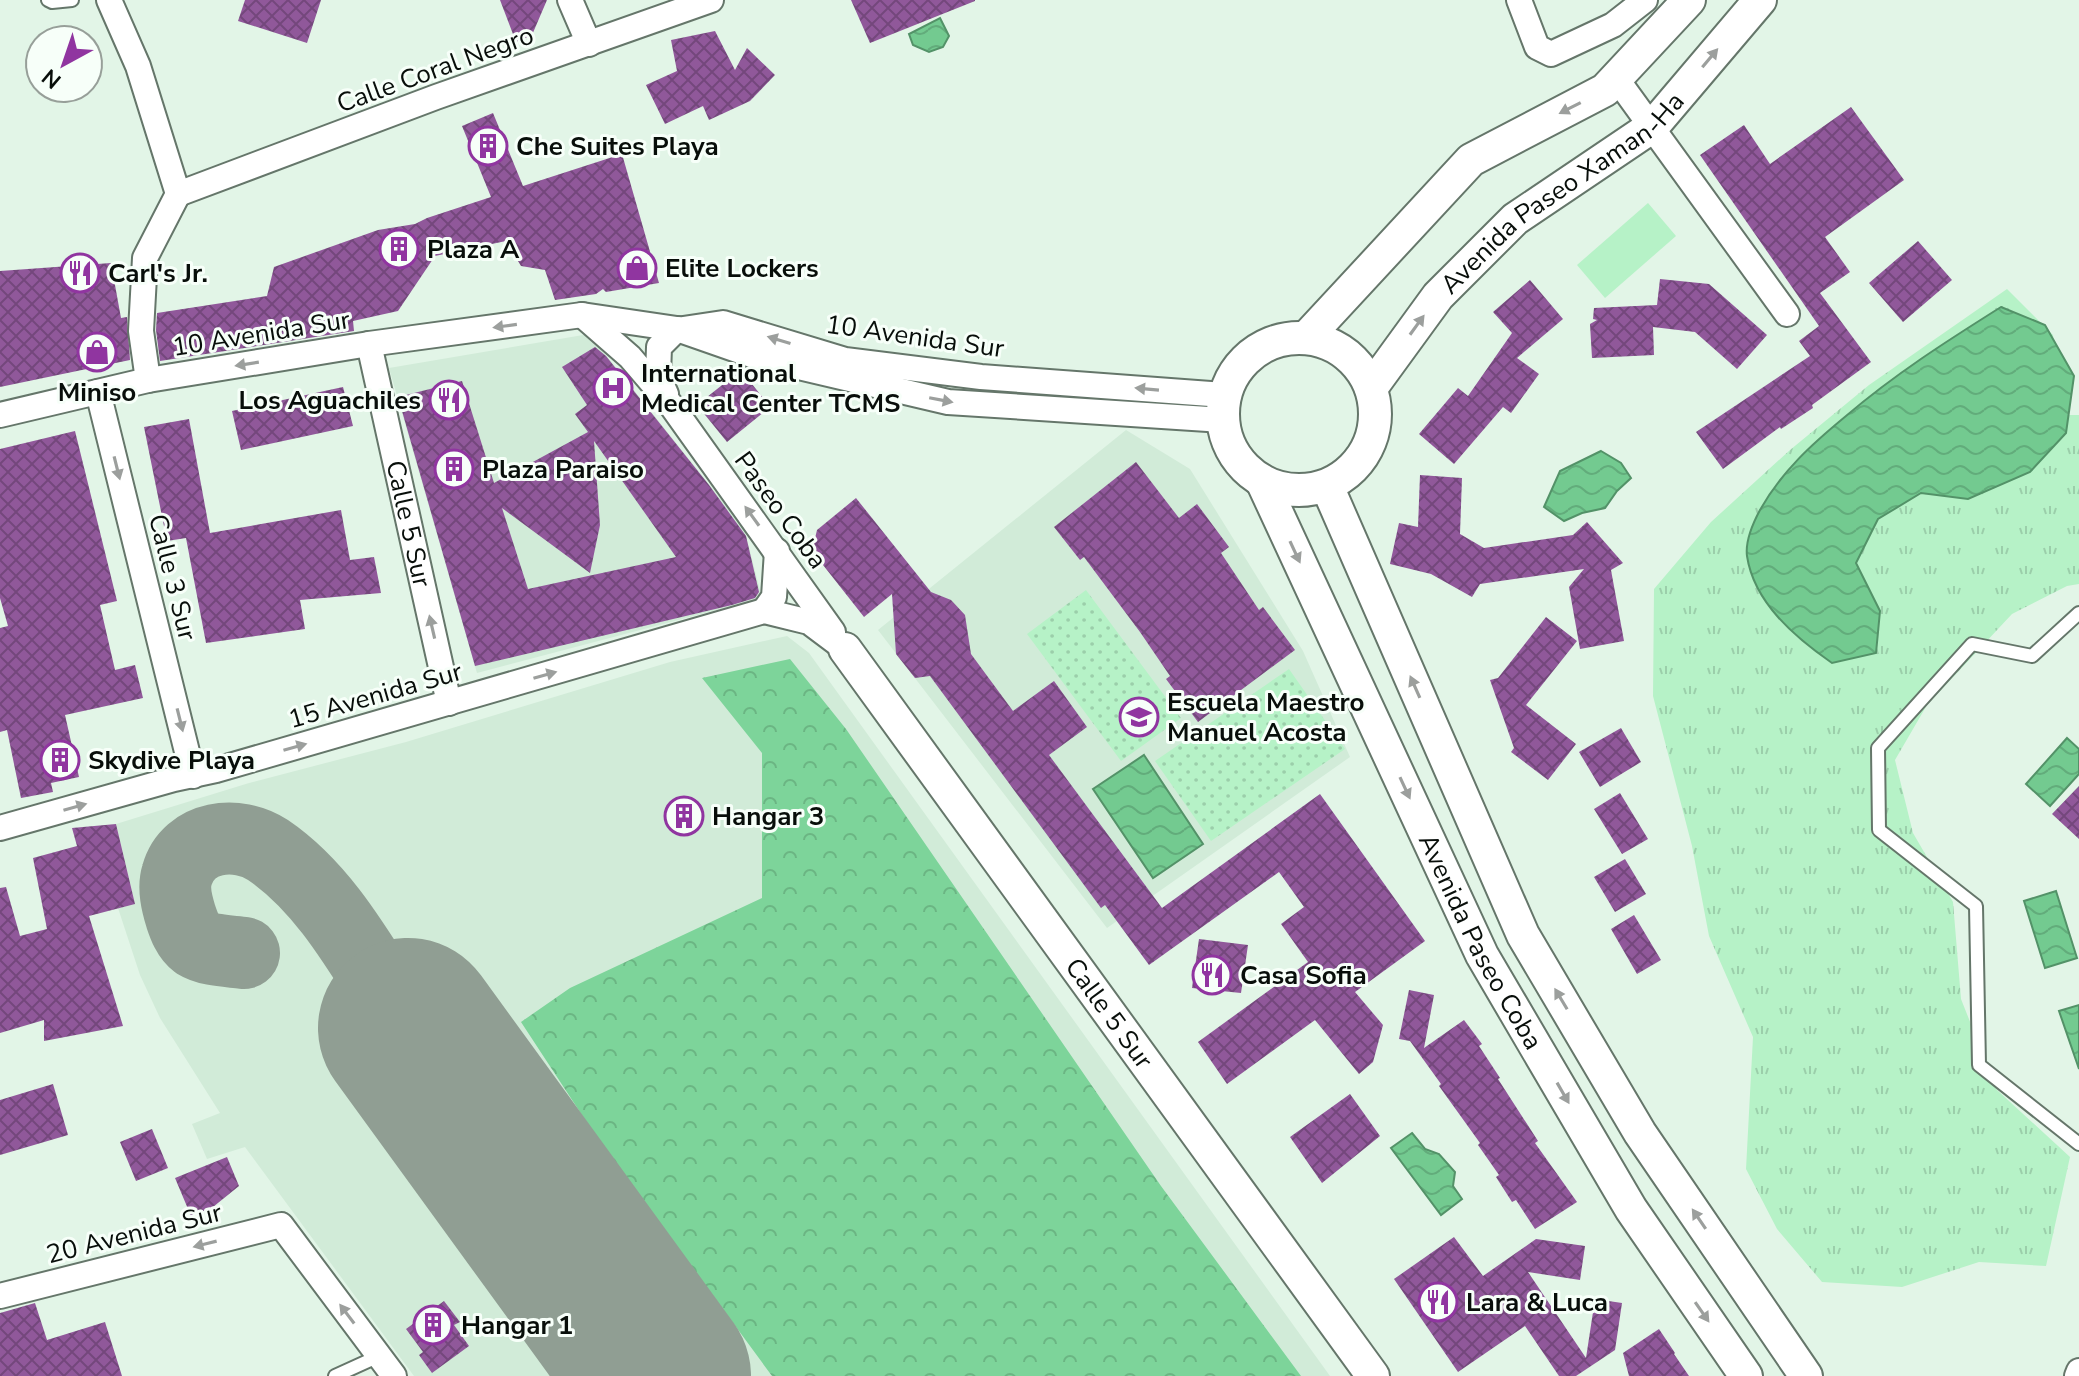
<svg xmlns="http://www.w3.org/2000/svg" width="2079" height="1376" font-family="'Nunito Sans',sans-serif">
<style>
.built{fill:#d1ebd8}
.grass{fill:url(#grass-tufts)}
.forest{fill:url(#forest-crowns)}
.park{fill:url(#park-dots)}
.pitch{fill:#b6f2c7}
.water{fill:url(#water-waves);stroke:#539268;stroke-width:2}
.lines{fill:none;stroke-linecap:round;stroke-linejoin:round}
.taxiway{stroke:#909e93;stroke-width:72}
.runway{stroke:#909e93;stroke-width:180}
.building{fill:url(#building-cross-hatch);fill-rule:evenodd}
.lane-casing{stroke:#65766a;stroke-width:16}
.street-casing{stroke:#65766a;stroke-width:28}
.secondary-casing{stroke:#65766a;stroke-width:36}
.lane{stroke:#fff;stroke-width:12}
.street{stroke:#fff;stroke-width:24}
.secondary{stroke:#fff;stroke-width:32}
.oneway{fill:#9c9f9d}
.labels{text-anchor:middle;stroke-width:6;stroke-linejoin:round;paint-order:stroke}
.street-label{font-size:26px;fill:#080e0a;stroke:#f7fff9}
.poi-label{font-size:26px;font-weight:bold;fill:#080e0a;stroke:#f7fff9;text-anchor:start}
</style>
<defs>
<pattern id="grass-tufts" width="24" height="20" patternUnits="userSpaceOnUse" patternTransform="scale(2)"><rect width="24" height="20" fill="#b6f2c7"/><path d="M3 7l-1-3M5 7V3M7 7l1-3M15 17l-1-3M17 17v-4M19 17l1-3" fill="none" stroke="#9bceaa"/></pattern>
<pattern id="forest-crowns" width="20" height="18" patternUnits="userSpaceOnUse" patternTransform="scale(2)"><rect width="20" height="18" fill="#7dd49a"/><path d="M2 6a3 3 0 1 1 6 0M12 15a3 3 0 1 1 6 0" fill="none" stroke="#6bb583"/></pattern>
<pattern id="park-dots" width="8" height="8" patternUnits="userSpaceOnUse" patternTransform="scale(2)"><rect width="8" height="8" fill="#b6f2c7"/><path d="M2 2h.1M6 6h.1" fill="none" stroke="#9bceaa" stroke-width="1.8" stroke-linecap="round"/></pattern>
<pattern id="water-waves" width="16" height="10" patternUnits="userSpaceOnUse" patternTransform="scale(2)"><rect width="16" height="10" fill="#73ca90"/><path d="M0 5q4-4 8 0t8 0" fill="none" stroke="#62ac7b"/></pattern>
<pattern id="building-cross-hatch" width="8" height="8" patternUnits="userSpaceOnUse" patternTransform="scale(2)"><rect width="8" height="8" fill="#90589a"/><path d="M0 0l8 8M0 8l8-8" fill="none" stroke="#74477c"/></pattern>
</defs>
<rect width="100%" height="100%" fill="#e2f5e7"/>
<path class="built" d="M589,334L744,528L762,598L477,673L389,368Z
M1126,430L1190,469L1303,651L1350,757L1107,928L878,630Z
M787,636L809,653L1330,1376H414L245,1147L207,1159L192,1124L220,1113L160,1018L140,975L118,908L135,904L116,824L249,783L406,742L670,662Z"/>
<path class="grass" d="M2007,289L2053,335L2064,415H2079V584L2067,586L2012,614L1927,705L1895,760L1913,833L1953,902L1961,999L1997,1090L2070,1157L2046,1266L1979,1262L1902,1287L1822,1282L1777,1229L1746,1169L1753,1037L1709,936L1692,846L1653,696L1654,589L1711,522L1790,450L1869,385Z"/>
<path class="forest" d="M790,659L846,729L1161,1186L1301,1376H772L597,1138L521,1022L570,988L762,898V753L702,678Z"/>
<path class="park" d="M1086,590L1181,718L1121,761L1027,634Z
M1289,669L1345,749L1211,841L1155,761Z"/>
<path class="pitch" d="M1648,203L1676,236L1605,298L1577,265Z"/>
<path class="water" d="M940,18L949,36L943,47L929,52L913,45L909,34Z
M2001,307L2045,325L2074,376L2066,433L2030,472L1968,499L1921,493L1878,519L1856,563L1880,611L1876,653L1832,663C1796,638 1754,603 1747,556C1745,540 1753,523 1760,510C1782,471 1812,444 1846,416C1895,374 1947,341 2001,307Z
M1601,451L1621,463L1631,478L1617,491L1605,508L1582,513L1564,521L1544,507L1560,471Z
M2067,738L2079,749V774L2050,806L2026,784Z
M1144,755L1203,844L1153,878L1093,789Z
M2056,891L2077,958L2045,968L2024,901Z
M2079,1005V1069L2059,1011Z
M1412,1133L1425,1149L1439,1154L1455,1172L1453,1186L1462,1199L1441,1215L1391,1148Z"/>
<g class="lines">
<path class="taxiway" d="M244,953C229,951 209,951 196,943C188,937 184,926 181,917C177,904 173,888 177,875C188,835 238,830 268,850C330,892 367,967 408,1028"/>
<path class="runway" d="M408,1028L661,1376"/>
</g>
<path class="building" d="M245,0H321L307,43L238,21Z
M500,0H547L532,35L516,42Z
M851,0H975V1L870,43Z
M715,31L735,70L747,48L775,75L750,101L709,120L703,106L665,124L646,85L677,71L671,40Z
M1851,107L1904,180L1825,237L1850,272L1820,293L1871,362L1812,405L1813,408L1781,429L1780,427L1723,469L1696,432L1810,356L1799,341L1819,326L1700,155L1744,125L1770,164Z
M493,113L523,186L622,154L659,283L606,292L603,289L596,294L555,300L545,270L521,266L506,241L435,256L398,311L353,321L354,331L160,361L156,330L157,313L267,296L274,267L378,230L415,224L427,218L491,197L462,126Z
M1918,241L1952,280L1903,322L1869,283Z
M111,263L121,318L127,317L130,360L0,387V271Z
M1660,279L1709,284L1767,335L1737,369L1695,332L1653,327L1654,355L1592,358L1590,324L1597,320L1593,319L1594,308L1657,305Z
M1530,280L1563,319L1517,358L1539,374L1511,413L1503,407L1454,464L1419,434L1458,388L1468,396L1512,333L1493,312Z
M595,347L606,356L709,485L746,536L759,592L755,598L732,605L475,666L398,397L462,381L494,483L588,432L575,414L587,405L562,367ZM594,441L676,557L528,589L502,508L590,573L600,525Z
M741,370L770,407L727,442L697,405Z
M343,387L353,426L241,450L232,411Z
M189,419L210,533L341,510L350,560L374,557L381,593L300,600L305,629L206,643L186,538L167,541L144,427Z
M75,431L117,601L100,605L115,670L135,665L143,698L65,715L79,777L51,783L53,792L21,798L7,730L0,732V628L8,626L0,598V449Z
M1136,462L1179,518L1197,504L1229,547L1221,553L1259,610L1263,607L1295,650L1198,722L1166,679L1170,676L1140,632L1084,557L1080,560L1054,527Z
M1420,475L1462,478L1460,534L1484,548L1573,535L1587,522L1623,563L1611,570L1624,641L1580,649L1569,587L1584,569L1480,584L1472,597L1431,574L1390,564L1399,523L1418,527Z
M856,498L931,592L951,600L965,615L971,654L1013,711L1054,681L1087,727L1049,755L1162,908L1320,794L1425,941L1355,992L1383,1025L1373,1062L1359,1074L1315,1020L1227,1084L1198,1042L1308,962L1281,924L1304,907L1279,872L1149,965L1105,905L1101,908L930,676L915,678L896,654L892,594L864,617L812,551L817,530Z
M1546,617L1577,641L1526,705L1576,744L1548,780L1511,752L1514,748L1490,680L1498,678Z
M1621,728L1641,762L1600,787L1579,752Z
M2079,786V839L2052,814Z
M1620,793L1648,839L1622,854L1594,809Z
M116,824L135,904L89,916L123,1026L44,1041V1020L0,1033V888L6,887L20,936L47,929L33,858L77,846L72,828Z
M1625,859L1646,894L1615,912L1594,877Z
M1634,915L1661,960L1637,974L1611,929Z
M1199,939L1248,945L1241,993L1192,988Z
M1409,990L1434,995L1424,1048L1464,1020L1482,1044L1479,1046L1500,1078L1498,1079L1538,1141L1535,1143L1577,1202L1535,1229L1516,1200L1512,1202L1496,1177L1499,1175L1478,1145L1480,1143L1439,1086L1441,1084L1410,1041L1399,1039Z
M53,1084L68,1135L0,1155V1100Z
M1350,1094L1380,1136L1322,1183L1290,1137Z
M152,1129L168,1168L136,1181L120,1142Z
M227,1157L239,1186L213,1207L191,1216L175,1178Z
M1454,1237L1483,1276L1536,1239L1585,1246L1580,1280L1528,1272L1586,1358L1595,1299L1622,1303L1615,1350L1576,1376H1559L1525,1326L1458,1372L1394,1279Z
M444,1301L460,1322L454,1325L469,1346L432,1373L419,1355L423,1352L406,1329Z
M35,1303L47,1340L105,1322L122,1376H0V1313Z
M1659,1329L1675,1353L1674,1354L1689,1376H1629L1623,1353Z"/>
<g class="lines">
<g class="lane-casing">
<path id="lane" d="M48,0L52,2L72,0
M2079,613L2032,656L1972,644L1878,748L1879,830L1976,906L1979,1065L2079,1144
M335,1376L379,1356"/>
</g>
<g class="street-casing">
<g id="street">
<path d="M109,0L138,66L178,194L145,258L141,331L148,380"/>
<path d="M570,0L589,44"/>
<path d="M1519,0L1537,47L1551,54L1613,25L1645,0"/>
<path d="M1616,78L1787,314"/>
<path d="M178,194L436,97L711,0"/>
<path d="M582,315L630,357L671,405L833,632"/>
<path d="M683,329L723,323L845,360L981,377L1224,395"/>
<path id="s1" d="M369,344L449,703"/>
<path d="M98,392L193,776"/>
<path d="M666,394L658,376L659,347L677,329"/>
<path d="M0,415L148,380L369,344L582,315L677,329L760,358L948,402L1223,420"/>
<path d="M764,611L774,597L777,551"/>
<path d="M0,828L174,779L216,770L764,611L809,622L845,649"/>
<path d="M0,1296L281,1225L394,1376"/>
<path d="M2077,1376L2079,1371"/>
</g>
</g>
<g class="secondary-casing">
<g id="secondary">
<circle cx="1299" cy="414" r="76"/>
<path d="M1306,338L1471,160L1605,90L1689,0"/>
<path id="s2" d="M1371,388L1438,296L1515,219L1653,126L1760,0"/>
<path id="s3" d="M1262,481L1482,955L1631,1209L1746,1376"/>
<path d="M1327,486L1523,935L1640,1133L1806,1376"/>
<path id="s4" d="M845,649L1373,1376"/>
</g>
</g>
<use href="#lane" class="lane"/>
<use href="#street" class="street"/>
<use href="#secondary" class="secondary"/>
</g>
<defs><path id="oneway-solid" d="M-6-.8H1V-3.2L6.5 0L1 3.2V.8H-6Z" transform="scale(2)"/></defs>
<g class="oneway">
<use href="#oneway-solid" transform="translate(1710 58) rotate(-50)"/>
<use href="#oneway-solid" transform="translate(1570 108) rotate(153)"/>
<use href="#oneway-solid" transform="translate(1417 325) rotate(-54)"/>
<use href="#oneway-solid" transform="translate(505 326) rotate(172)"/>
<use href="#oneway-solid" transform="translate(779 340) rotate(-163)"/>
<use href="#oneway-solid" transform="translate(247 364) rotate(171)"/>
<use href="#oneway-solid" transform="translate(1147 389) rotate(-175)"/>
<use href="#oneway-solid" transform="translate(941 400) rotate(11)"/>
<use href="#oneway-solid" transform="translate(117 468) rotate(76)"/>
<use href="#oneway-solid" transform="translate(752 516) rotate(-126)"/>
<use href="#oneway-solid" transform="translate(1295 552) rotate(65)"/>
<use href="#oneway-solid" transform="translate(432 627) rotate(-103)"/>
<use href="#oneway-solid" transform="translate(545 675) rotate(-16)"/>
<use href="#oneway-solid" transform="translate(1415 687) rotate(-114)"/>
<use href="#oneway-solid" transform="translate(180 720) rotate(76)"/>
<use href="#oneway-solid" transform="translate(295 747) rotate(-16)"/>
<use href="#oneway-solid" transform="translate(1405 788) rotate(65)"/>
<use href="#oneway-solid" transform="translate(75 807) rotate(-16)"/>
<use href="#oneway-solid" transform="translate(1561 999) rotate(-121)"/>
<use href="#oneway-solid" transform="translate(1563 1093) rotate(60)"/>
<use href="#oneway-solid" transform="translate(1699 1219) rotate(-124)"/>
<use href="#oneway-solid" transform="translate(205 1244) rotate(166)"/>
<use href="#oneway-solid" transform="translate(1702 1312) rotate(55)"/>
<use href="#oneway-solid" transform="translate(347 1314) rotate(-127)"/>
</g>
<defs>
<g id="building-ring" transform="scale(2)"><circle r="9.5" fill="#f7fff9" stroke="#9035a0" stroke-width="1.5"/><path d="M-4-6H4V6H1V3H-1V6H-4ZM-2.5-4.3h1.7v1.8h-1.7ZM.8-4.3h1.7v1.8H.8ZM-2.5-1h1.7V.8h-1.7ZM.8-1h1.7V.8H.8Z" fill="#9035a0"/></g>
<g id="shop-ring" transform="scale(2)"><circle r="9.5" fill="#f7fff9" stroke="#9035a0" stroke-width="1.5"/><path d="M-5-2.5h2.3a2.7 3.5 0 0 1 5.4 0H5L5.5 6h-11ZM-1.5-2.5h3a1.5 2.3 0 0 0-3 0Z" fill="#9035a0"/></g>
<g id="restaurant-ring" transform="scale(2)"><circle r="9.5" fill="#f7fff9" stroke="#9035a0" stroke-width="1.5"/><path d="M-5-6h1v4h1v-4h1v4h1v-4h1v5L-1.5 .5V6h-2V.5L-5-1ZM5-6V6H3V1.5H1.5Q1.5-4 5-6Z" fill="#9035a0"/></g>
<g id="hospital-ring" transform="scale(2)"><circle r="9.5" fill="#f7fff9" stroke="#9035a0" stroke-width="1.5"/><path d="M-5-5h3v3.5h4V-5h3V5h-3V1.5h-4V5h-3Z" fill="#9035a0"/></g>
<g id="school-ring" transform="scale(2)"><circle r="9.5" fill="#f7fff9" stroke="#9035a0" stroke-width="1.5"/><path d="M0-5L7-2L0 1L-7-2ZM-4 1L0 2.5L4 1V4Q0 6-4 4Z" fill="#9035a0"/></g>
</defs>
<g fill-rule="evenodd">
<use href="#building-ring" x="488" y="146"/>
<use href="#building-ring" x="399" y="249"/>
<use href="#shop-ring" x="637" y="268"/>
<use href="#restaurant-ring" x="80" y="273"/>
<use href="#shop-ring" x="97" y="352"/>
<use href="#hospital-ring" x="613" y="388"/>
<use href="#restaurant-ring" x="449" y="400"/>
<use href="#building-ring" x="454" y="469"/>
<use href="#school-ring" x="1139" y="717"/>
<use href="#building-ring" x="60" y="760"/>
<use href="#building-ring" x="684" y="816"/>
<use href="#restaurant-ring" x="1212" y="975"/>
<use href="#restaurant-ring" x="1438" y="1302"/>
<use href="#building-ring" x="433" y="1325"/>
</g>
<g class="labels">
<g class="street-label">
<text transform="translate(435 69) rotate(-20)" y="9">Calle Coral Negro</text>
<text dy="9" stroke="none"><textPath href="#s2" startOffset="276">Avenida Paseo Xaman-Ha</textPath></text>
<text transform="translate(261 333) rotate(-9)" y="9">10 Avenida Sur</text>
<text transform="translate(915 336) rotate(8)" y="9">10 Avenida Sur</text>
<text transform="translate(781 510) rotate(54)" y="9">Paseo Coba</text>
<text dy="9" stroke="none"><textPath href="#s1" startOffset="184">Calle 5 Sur</textPath></text>
<text transform="translate(173 577) rotate(76)" y="9">Calle 3 Sur</text>
<text transform="translate(375 695) rotate(-16)" y="9">15 Avenida Sur</text>
<text dy="9" stroke="none"><textPath href="#s3" startOffset="510">Avenida Paseo Coba</textPath></text>
<text dy="9" stroke="none"><textPath href="#s4" startOffset="450">Calle 5 Sur</textPath></text>
<text transform="translate(134 1233) rotate(-14)" y="9">20 Avenida Sur</text>
</g>
<g class="poi-label">
<text x="516" y="155">Che Suites Playa</text>
<text x="427" y="258">Plaza A</text>
<text x="665" y="277">Elite Lockers</text>
<text x="108" y="282">Carl's Jr.</text>
<text x="641" y="382">International<tspan x="641" dy="30">Medical Center TCMS</tspan></text>
<text x="97" y="401" text-anchor="middle">Miniso</text>
<text x="421" y="409" text-anchor="end">Los Aguachiles</text>
<text x="482" y="478">Plaza Paraiso</text>
<text x="1167" y="711">Escuela Maestro<tspan x="1167" dy="30">Manuel Acosta</tspan></text>
<text x="88" y="769">Skydive Playa</text>
<text x="712" y="825">Hangar 3</text>
<text x="1240" y="984">Casa Sofia</text>
<text x="1466" y="1311">Lara &amp; Luca</text>
<text x="461" y="1334">Hangar 1</text>
</g>
</g>
<g transform="translate(64 64) rotate(220)"><circle r="38" fill="#f7fff9" stroke="#979f99" stroke-width="2"/>
<path d="M0-6L14 30L0 20L-14 30Z" fill="#9035a0"/>
<text y="-12" font-size="22" font-weight="bold" text-anchor="middle" fill="#080e0a">N</text>
</g>
</svg>
